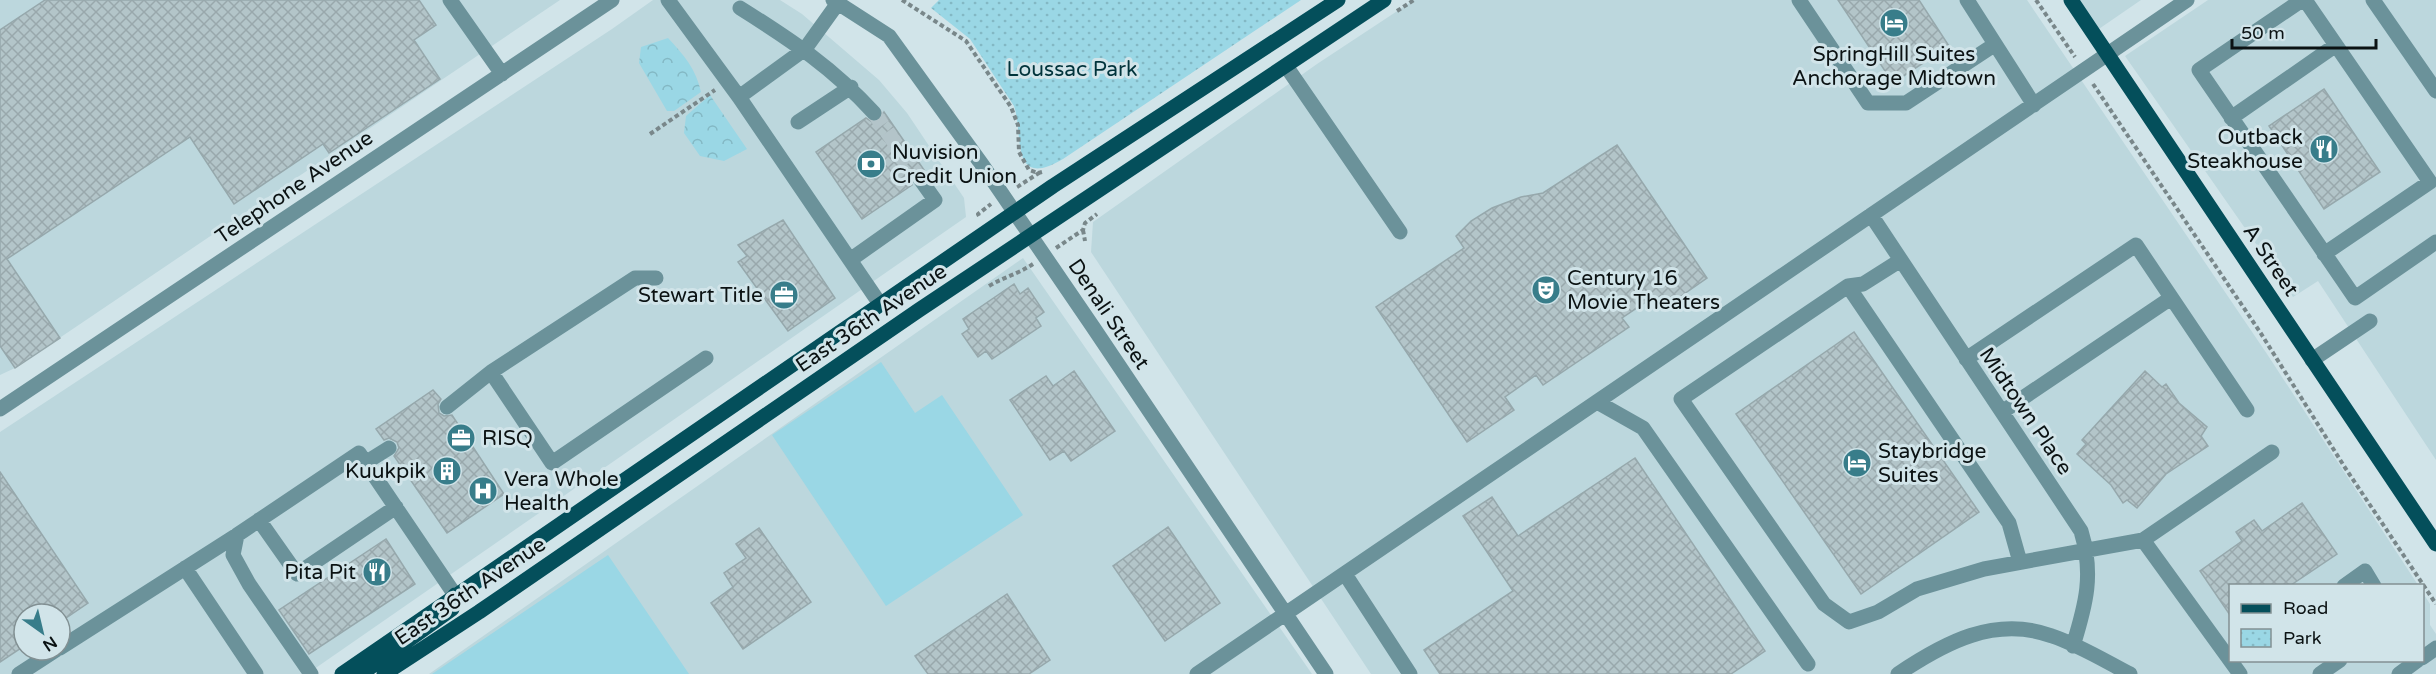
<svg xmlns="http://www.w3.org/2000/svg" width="2436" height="674" font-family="'Varela Round',sans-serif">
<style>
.built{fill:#bcd7dd;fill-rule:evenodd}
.grass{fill:#9ad7e5}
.forest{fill:url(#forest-crowns)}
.park{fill:url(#park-dots)}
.building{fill:url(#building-cross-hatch);stroke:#96a8ac;stroke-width:1.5}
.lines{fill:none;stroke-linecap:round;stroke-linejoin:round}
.minor-tunnel{stroke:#b3c4c9;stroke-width:15;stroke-dasharray:15 8;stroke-linecap:butt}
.path{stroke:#79878a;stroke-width:4;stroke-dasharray:4.5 3;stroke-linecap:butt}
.minor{stroke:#6b929a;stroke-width:15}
.major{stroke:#044f5b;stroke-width:15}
.labels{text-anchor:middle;stroke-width:6;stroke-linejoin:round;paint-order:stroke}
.poi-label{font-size:21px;fill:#0b1213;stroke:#d1e4e9;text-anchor:start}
.park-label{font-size:21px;fill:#00333b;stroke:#d1e4e9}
.street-label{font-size:21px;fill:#0b1213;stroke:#d1e4e9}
</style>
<defs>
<pattern id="forest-crowns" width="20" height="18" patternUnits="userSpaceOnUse" patternTransform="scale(1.5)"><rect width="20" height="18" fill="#9ad7e5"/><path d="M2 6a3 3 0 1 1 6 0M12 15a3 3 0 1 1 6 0" fill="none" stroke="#83b8c4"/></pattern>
<pattern id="park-dots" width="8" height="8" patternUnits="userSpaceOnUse" patternTransform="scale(1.5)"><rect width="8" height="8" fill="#9ad7e5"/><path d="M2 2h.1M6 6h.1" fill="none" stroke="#83b8c4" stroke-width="1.8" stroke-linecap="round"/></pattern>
<pattern id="building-cross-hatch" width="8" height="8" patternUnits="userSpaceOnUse" patternTransform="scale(1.5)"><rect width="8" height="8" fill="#b3c5c9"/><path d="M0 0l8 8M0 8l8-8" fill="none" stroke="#99a8ac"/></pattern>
</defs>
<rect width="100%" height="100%" fill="#d1e4e9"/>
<path class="built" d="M0,0H560L15,368L0,375Z
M653,0H780L802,14L879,80L907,113L964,198L966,217L307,674H0V432L612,29ZM24,614H60V650H24Z
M1414,0H2027L2267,354L2418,585L2230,586V660H2422L2423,593L2430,604V625L2436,634V674H1371L1091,252L1093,222L1317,64Z
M2071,0H2141L2093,33Z
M2208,0H2436V460L2318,281L2293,297L2125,56Z
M1023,258L1312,674H429Z"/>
<path class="grass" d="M881,362L915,413L942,395L1023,515L886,606L772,435Z
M608,555L689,674H432Z"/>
<path class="forest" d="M668,38C684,55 696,69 701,92L674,111H667L639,63L641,47Z
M710,95L747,149L724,161L700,156L684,133L686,116Z"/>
<path class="park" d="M939,0H1301L1063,159C1009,191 1024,134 1014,106L970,39L931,8Z"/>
<path class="building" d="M45,0H419L436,25L414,40L440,79L329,153L323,144L234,204L190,137L7,259L60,338L15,368L0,346V30Z
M1838,0H1919L1949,46L1893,83Z
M2324,89L2380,172L2324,209L2269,126Z
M884,112L924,170L914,171L910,179L912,185L862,219L816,152L866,118L872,122L880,120Z
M1617,145L1707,278L1661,310L1652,298L1622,318L1629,327L1543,385L1536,375L1505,397L1514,410L1467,442L1376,307L1464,248L1456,236L1471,221L1492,208L1521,197L1543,193Z
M783,220L835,298L788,331L738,262L747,256L738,245Z
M1014,284L1020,294L1028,288L1044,312L1036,318L1041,326L992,359L986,351L978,357L962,334L969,329L963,319Z
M1854,332L1979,512L1861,594L1736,414Z
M1074,371L1115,431L1071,461L1064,451L1050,460L1010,400L1046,376L1053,386Z
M2145,371L2162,387L2166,384L2179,403L2207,427L2201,436L2208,446L2166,474L2137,508L2127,500L2123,503L2111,485L2077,454L2086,444L2082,440Z
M433,390L441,399L438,404L439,413L444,416L452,415L504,494L447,533L394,456L399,448L397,442L389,438L384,440L376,429Z
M1635,458L1765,651L1731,674H1440L1424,650L1513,591L1463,516L1492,497L1518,536Z
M0,472L88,603L60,622V614H24V646L0,662Z
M2302,503L2337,554L2291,585H2230V615L2200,571L2242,541L2236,532L2254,520L2262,531Z
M1168,527L1220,603L1165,641L1113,566Z
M759,528L811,602L743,649L711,603L733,587L724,573L746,558L736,544Z
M386,539L415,584L309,654L279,610Z
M1007,594L1050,660L1029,674H928L915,656Z"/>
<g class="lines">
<path class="minor-tunnel" d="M874,113L920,179"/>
<path class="path" d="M902,0L966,41L1011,107L1018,125L1019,152L1029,170L1038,173L1042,172
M2036,0L2075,57
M1397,11L1414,0
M2093,84L2260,332L2344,466L2436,604
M650,134L715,90
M1017,187L1039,173
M979,216L978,214L991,204
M1083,230L1085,241
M1056,248L1083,230L1085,223L1097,214
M989,286C1004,277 1018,274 1033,264"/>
<path class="minor" d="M450,0L502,74
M668,0L739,97L805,49L838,3
M833,0L889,36L983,166L1093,327L1326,674
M1799,0L1868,103H1906L1994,45
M1967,0L2034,105
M2302,0L2199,70L2355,298L2436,242
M2305,0L2430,182L2324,254
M2373,0L2436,91
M740,8C791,40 833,68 874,113
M1286,66L1400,232
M739,97L880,304
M2231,118L2336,45
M798,122L851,87
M1871,215L2081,531C2094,574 2086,604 2073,646
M850,260L935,200L920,179
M1901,260L1863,284L1848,286L1681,399L1824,604L1849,622L1878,612L1917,589L1984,569L2143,540L2272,452
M656,278H635L491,372L552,463L706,358
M1848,286L2009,523L2020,562
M1966,359L2136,245L2247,410
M2312,360L2370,321
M1597,402L1643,428L1808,664
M447,407L491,372
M0,409L612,0
M2002,412L2171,298
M365,463L389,448
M259,520L297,574L396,507
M2143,540L2240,674
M185,568L256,674
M1345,574L1410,674
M2344,586L2365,571L2374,586
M60,648L237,535
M2422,658L2436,648
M19,674L56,650
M311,674L249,584L233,555L237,535L359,453L455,595
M1197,674L2187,0
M1898,674C1944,643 1995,615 2052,636C2079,645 2105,661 2130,674
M2320,674L2340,660
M2399,674L2418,660"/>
<path class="major" d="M2071,0L2436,544
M342,674L1053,186L1338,0
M361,674L452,609L455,595
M384,674L479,612L919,310L1384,0"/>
</g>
<defs>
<g id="hotel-disc" transform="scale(1.5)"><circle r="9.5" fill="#387d8a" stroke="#d1e4e9"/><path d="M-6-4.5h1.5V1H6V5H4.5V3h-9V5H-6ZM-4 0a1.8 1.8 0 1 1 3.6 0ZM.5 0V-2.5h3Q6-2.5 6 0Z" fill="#fff"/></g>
<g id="restaurant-disc" transform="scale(1.5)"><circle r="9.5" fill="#387d8a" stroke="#d1e4e9"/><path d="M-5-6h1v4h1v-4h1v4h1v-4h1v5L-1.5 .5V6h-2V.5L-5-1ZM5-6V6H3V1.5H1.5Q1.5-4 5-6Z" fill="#fff"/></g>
<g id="bank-disc" transform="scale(1.5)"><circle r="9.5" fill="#387d8a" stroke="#d1e4e9"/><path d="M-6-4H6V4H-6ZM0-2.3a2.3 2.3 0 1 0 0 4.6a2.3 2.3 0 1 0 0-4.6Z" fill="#fff"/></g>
<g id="theatre-disc" transform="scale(1.5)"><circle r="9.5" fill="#387d8a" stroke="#d1e4e9"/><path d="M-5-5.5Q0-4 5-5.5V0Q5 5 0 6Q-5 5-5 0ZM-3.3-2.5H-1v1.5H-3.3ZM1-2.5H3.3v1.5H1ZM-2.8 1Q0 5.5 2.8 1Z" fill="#fff"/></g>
<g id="office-disc" transform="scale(1.5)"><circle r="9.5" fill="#387d8a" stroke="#d1e4e9"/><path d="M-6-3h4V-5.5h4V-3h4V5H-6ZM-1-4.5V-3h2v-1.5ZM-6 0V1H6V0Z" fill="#fff"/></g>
<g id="building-disc" transform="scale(1.5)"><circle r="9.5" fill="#387d8a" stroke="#d1e4e9"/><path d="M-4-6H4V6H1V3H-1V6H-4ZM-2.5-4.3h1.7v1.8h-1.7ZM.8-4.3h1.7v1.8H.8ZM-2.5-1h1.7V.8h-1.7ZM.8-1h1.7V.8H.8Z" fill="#fff"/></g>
<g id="hospital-disc" transform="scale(1.5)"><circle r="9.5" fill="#387d8a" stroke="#d1e4e9"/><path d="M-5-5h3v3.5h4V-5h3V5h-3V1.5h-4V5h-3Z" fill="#fff"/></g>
</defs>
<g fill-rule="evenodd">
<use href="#hotel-disc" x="1894" y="23"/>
<use href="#restaurant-disc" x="2324" y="149"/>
<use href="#bank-disc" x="871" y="164"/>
<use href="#theatre-disc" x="1546" y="290"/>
<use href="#office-disc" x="784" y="295"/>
<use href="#office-disc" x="461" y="438"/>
<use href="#hotel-disc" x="1857" y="463"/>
<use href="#building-disc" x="447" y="471"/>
<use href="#hospital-disc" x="483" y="491"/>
<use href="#restaurant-disc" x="377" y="572"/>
</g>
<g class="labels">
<g class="poi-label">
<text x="1894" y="61" text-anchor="middle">SpringHill Suites<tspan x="1894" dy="24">Anchorage Midtown</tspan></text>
<text x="2303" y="144" text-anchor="end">Outback<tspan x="2303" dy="24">Steakhouse</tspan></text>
<text x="892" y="159">Nuvision<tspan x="892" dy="24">Credit Union</tspan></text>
<text x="1567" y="285">Century 16<tspan x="1567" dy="24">Movie Theaters</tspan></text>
<text x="763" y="302" text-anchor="end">Stewart Title</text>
<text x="482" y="445">RISQ</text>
<text x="1878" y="458">Staybridge<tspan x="1878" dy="24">Suites</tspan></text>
<text x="426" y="478" text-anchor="end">Kuukpik</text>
<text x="504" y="486">Vera Whole<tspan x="504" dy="24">Health</tspan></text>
<text x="356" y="579" text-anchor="end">Pita Pit</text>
</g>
<g class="park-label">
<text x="1072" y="76">Loussac Park</text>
</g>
<g class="street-label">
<text transform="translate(294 187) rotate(-34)" y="7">Telephone Avenue</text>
<text transform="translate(2271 260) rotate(56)" y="7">A Street</text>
<text transform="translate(1109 314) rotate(56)" y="7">Denali Street</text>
<text transform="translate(871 318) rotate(-34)" y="7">East 36th Avenue</text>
<text transform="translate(2026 411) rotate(56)" y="7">Midtown Place</text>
<text transform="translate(470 591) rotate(-34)" y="7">East 36th Avenue</text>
</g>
</g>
<rect x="2229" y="584" width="195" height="78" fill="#d1e4e9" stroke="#829093" stroke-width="1.5"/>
<rect x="2241" y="604" width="30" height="9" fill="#044f5b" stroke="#829093" stroke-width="1.5"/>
<text x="2283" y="614" font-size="18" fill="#0b1213">Road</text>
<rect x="2241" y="629" width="30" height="18" fill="url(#park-dots)" stroke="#829093" stroke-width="1.5"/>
<text x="2283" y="644" font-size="18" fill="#0b1213">Park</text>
<g transform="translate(42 632) rotate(146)"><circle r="28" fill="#d1e4e9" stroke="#829093" stroke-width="1.5"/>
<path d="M0-4.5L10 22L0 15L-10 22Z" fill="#387d8a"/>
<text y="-9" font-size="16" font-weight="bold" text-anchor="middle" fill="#0b1213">N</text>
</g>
<path d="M2232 39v9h144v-9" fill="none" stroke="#0b1213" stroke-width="3"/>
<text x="2241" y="39" font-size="18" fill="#0b1213" stroke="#d1e4e9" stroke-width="4.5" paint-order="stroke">50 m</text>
</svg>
